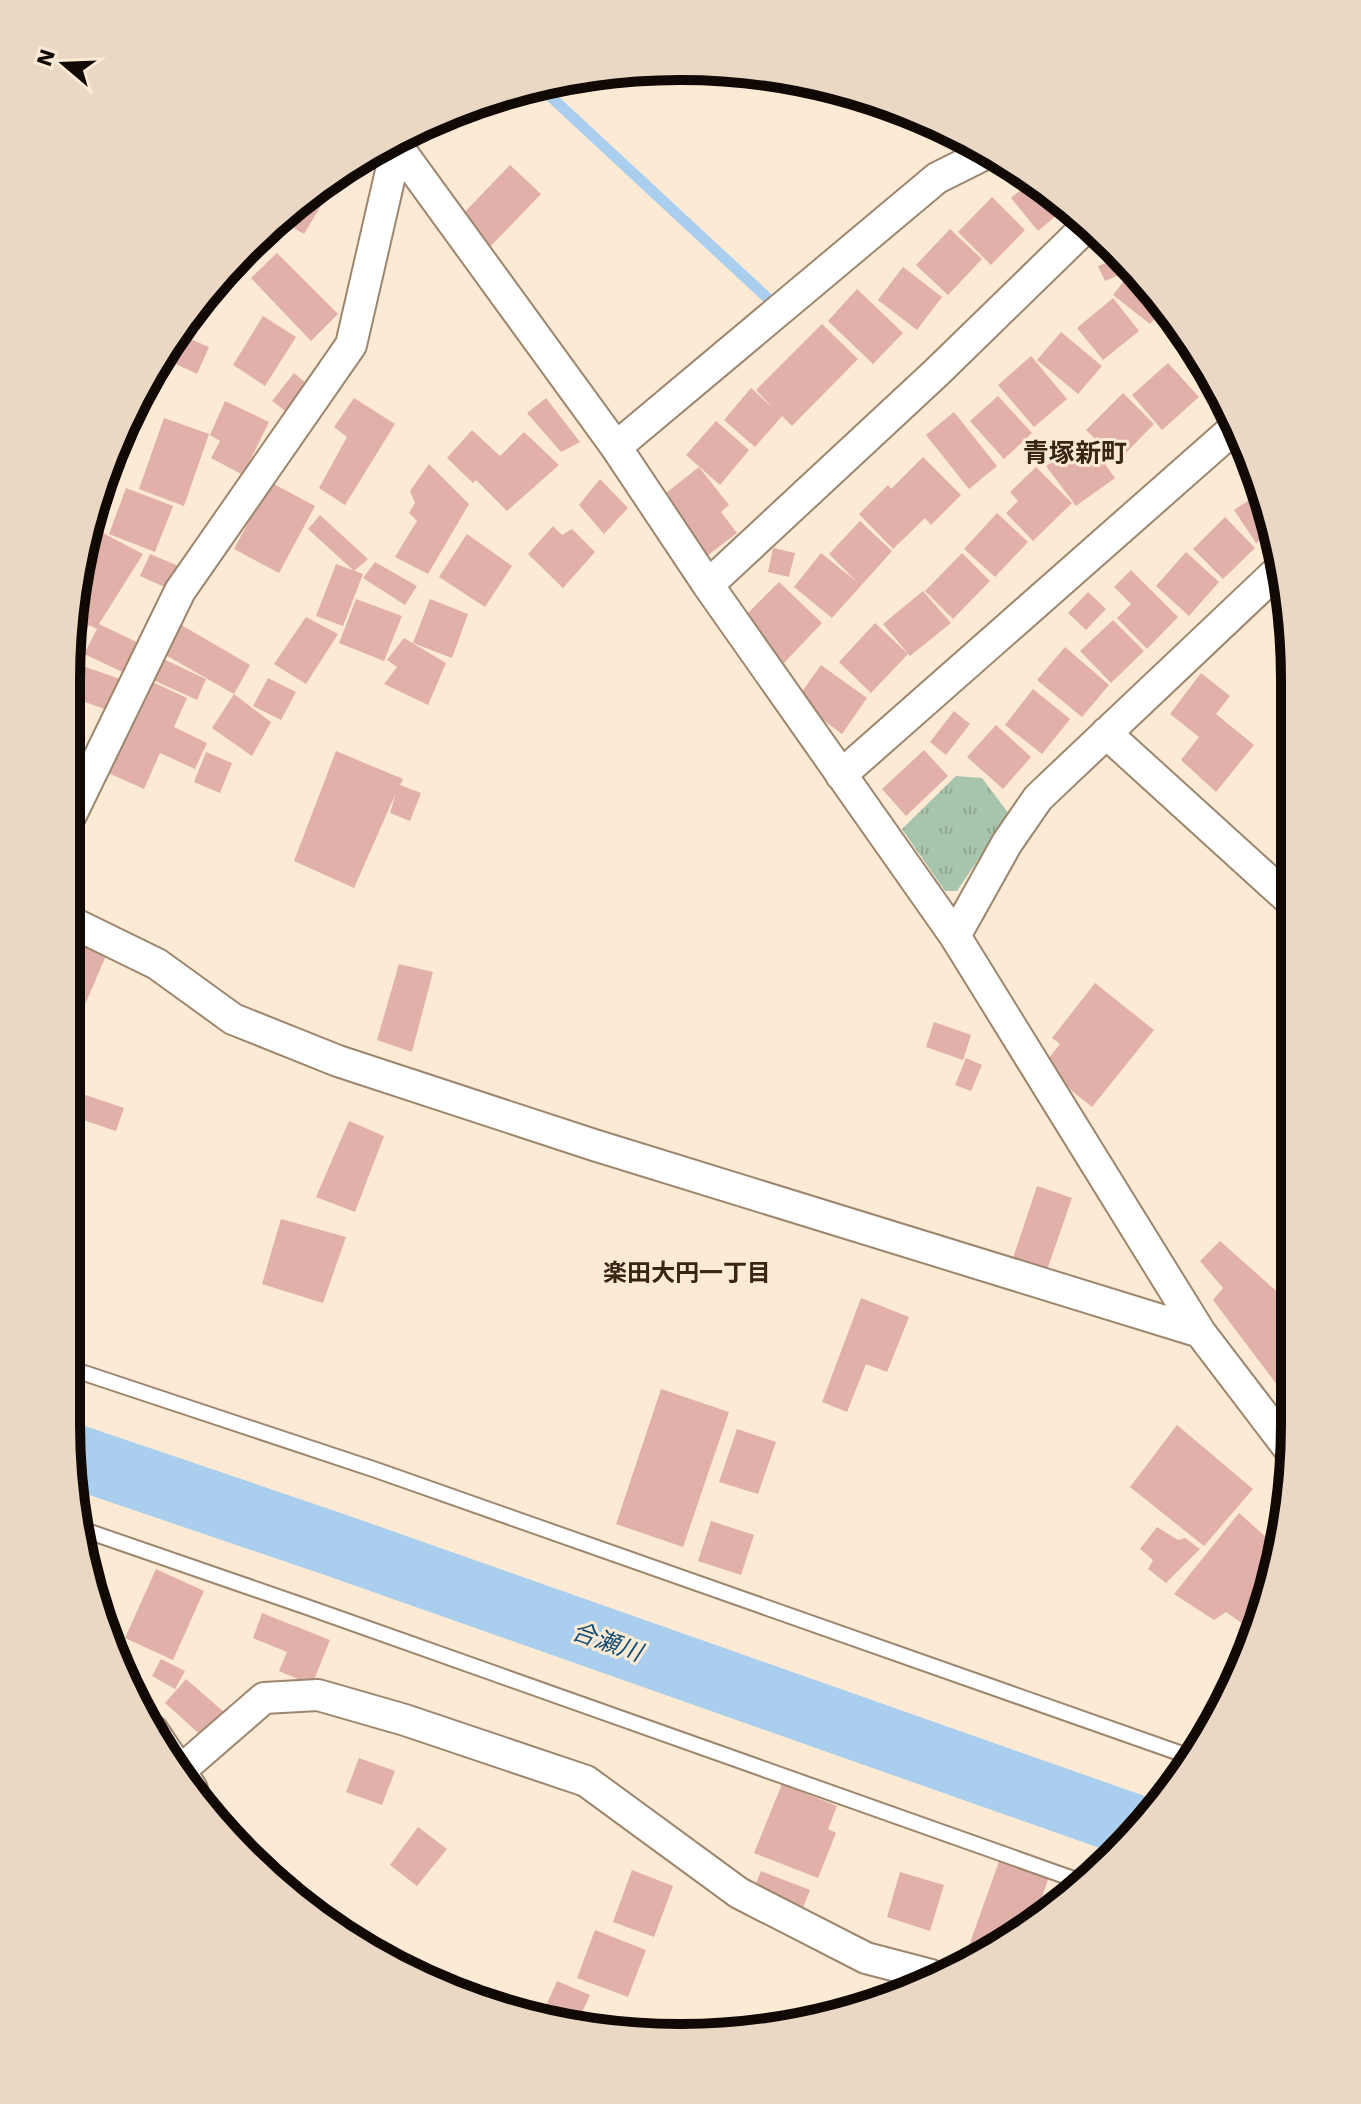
<svg xmlns="http://www.w3.org/2000/svg" width="1361" height="2104" font-family="'Work Sans','Noto Sans JP',sans-serif">
<style>
.grass{fill:url(#grass-tufts)}
.lines{fill:none;stroke-linecap:round;stroke-linejoin:round}
.stream{stroke:#aacfee;stroke-width:11}
.river{stroke:#aacfee;stroke-width:64}
.building{fill:#e1b0a9}
.lane-casing{stroke:#9d866e;stroke-width:18}
.street-casing{stroke:#9d866e;stroke-width:34}
.lane{stroke:#fff;stroke-width:14}
.street{stroke:#fff;stroke-width:30}
.labels{text-anchor:middle;stroke-width:6;stroke-linejoin:round;paint-order:stroke}
.neighbourhood-label{font-size:24px;font-weight:bold;fill:#382610;stroke:#fdead5}
.water-label{font-size:24px;font-style:italic;fill:#104d74;stroke:#fdead5}
.quarter-label{font-size:26px;font-weight:bold;fill:#382610;stroke:#fdead5}
.rim{fill:none;stroke:#110903;stroke-width:10}
</style>
<defs>
<pattern id="grass-tufts" width="24" height="20" patternUnits="userSpaceOnUse" patternTransform="scale(2)"><rect width="24" height="20" fill="#a7c4ad"/><path d="M3 7l-1-3M5 7V3M7 7l1-3M15 17l-1-3M17 17v-4M19 17l1-3" fill="none" stroke="#8fa793"/></pattern>
</defs>
<rect width="100%" height="100%" fill="#fdead5"/>
<path class="grass" d="M956,776L982,778L1009,814L957,891H945L902,829Z"/>
<g class="lines">
<path class="stream" d="M537,84L775,305L780,301"/>
<path class="river" d="M71,1455L330,1543L1142,1829"/>
</g>
<path class="building" d="M510,165L541,194L489,248L458,219Z
M1033,180L1068,206L1038,231L1011,198Z
M305,194L322,204L304,234L279,219Z
M992,197L1025,230L991,265L958,232Z
M950,229L982,259L948,295L916,265Z
M277,253L338,314L311,341L251,278Z
M1122,257L1128,271L1105,281L1098,266Z
M903,267L942,297L917,330L878,300Z
M1133,269L1166,304L1150,324L1113,295Z
M857,289L903,333L873,364L828,321Z
M1113,298L1139,331L1103,360L1077,328Z
M263,316L296,337L265,386L233,365Z
M822,324L858,359L792,426L782,416L755,447L724,420L751,388L773,408L756,390Z
M1181,328L1196,352L1175,335Z
M1061,332L1102,366L1078,394L1037,360Z
M188,338L209,347L197,374L176,364Z
M1031,356L1067,399L1034,427L998,385Z
M1168,363L1199,397L1162,430L1132,395Z
M294,373L312,388L291,415L272,401Z
M1123,393L1154,424L1118,461L1086,430Z
M998,396L1032,433L1004,459L970,421Z
M354,398L395,424L345,505L319,488L347,437L334,427Z
M546,398L580,442L561,452L527,413Z
M225,401L269,422L243,475L211,458L220,441L210,435Z
M954,412L997,466L969,489L926,435Z
M164,418L209,434L184,506L139,489Z
M716,421L749,450L720,485L686,455Z
M472,430L500,456L524,432L559,465L507,511L476,480L473,483L447,458Z
M1085,437L1115,478L1076,506L1046,466Z
M923,457L961,495L931,525L925,518L893,549L859,514L888,485L891,489Z
M429,464L469,504L428,574L395,557L417,521L409,513L415,503L410,491Z
M699,467L729,505L721,512L737,533L707,556L661,497Z
M1036,467L1072,503L1033,541L1006,513L1018,501L1010,492Z
M111,470L116,472L103,503L101,502Z
M600,479L628,508L604,534L579,505Z
M270,482L315,506L279,573L234,549Z
M126,488L173,506L155,552L109,534Z
M1263,491L1275,530L1256,543L1234,510Z
M997,513L1028,542L995,577L964,549Z
M320,515L368,559L354,571L308,529Z
M1225,517L1255,548L1223,579L1193,549Z
M860,521L892,551L832,618L794,587L821,553L857,582L829,554Z
M553,526L562,535L572,529L595,552L563,588L528,554Z
M97,530L143,554L99,624L145,646L131,676L84,654L97,629L89,625L75,649L71,647V600L86,551Z
M467,534L512,566L485,607L439,577Z
M773,548L795,553L789,577L768,572Z
M1186,552L1219,582L1189,616L1156,586Z
M962,553L990,581L953,619L925,591Z
M150,554L188,570L178,593L140,576Z
M375,562L417,586L405,605L363,578Z
M336,564L363,574L343,626L316,616Z
M1131,570L1178,617L1147,649L1117,618L1131,604L1114,587Z
M779,582L822,623L784,663L740,621Z
M923,591L951,623L910,656L883,624Z
M1088,592L1106,609L1086,630L1068,613Z
M356,599L402,616L384,661L339,643Z
M430,599L468,614L452,658L413,643Z
M306,617L338,634L306,684L274,664Z
M1113,620L1144,651L1111,683L1080,651Z
M178,623L250,665L234,694L162,653Z
M875,623L908,654L871,693L839,662Z
M404,638L446,663L428,705L384,684L397,667L387,660Z
M1065,647L1109,685L1082,717L1037,680Z
M159,657L206,679L197,700L149,678Z
M71,662L129,682L118,714L71,697Z
M821,665L867,698L842,734L796,700Z
M1201,673L1230,696L1216,714L1254,745L1216,792L1181,760L1199,737L1170,714Z
M268,678L296,692L281,720L253,706Z
M146,679L187,698L174,727L207,743L195,769L160,753L144,789L104,771Z
M1033,689L1070,719L1042,754L1005,725Z
M234,694L271,722L252,756L212,728Z
M954,711L970,724L946,755L930,742Z
M996,725L1031,757L1003,789L967,757Z
M924,750L948,776L906,816L882,789Z
M336,751L403,779L400,785L421,793L410,821L390,813L396,793L354,888L294,861Z
M206,752L232,763L220,793L194,782Z
M69,938L108,951L81,1014L69,1009Z
M399,964L433,972L412,1052L377,1040Z
M1095,983L1154,1030L1092,1107L1042,1067L1060,1044L1052,1038Z
M934,1022L971,1035L963,1060L926,1047Z
M966,1058L982,1065L971,1091L955,1085Z
M68,1089L124,1108L116,1131L68,1115Z
M349,1121L384,1136L355,1212L316,1197Z
M1037,1186L1072,1198L1045,1276L1011,1264Z
M281,1219L346,1237L323,1303L262,1284Z
M1220,1241L1291,1304L1290,1402L1213,1300L1223,1288L1200,1261Z
M861,1298L909,1317L887,1372L866,1364L847,1412L822,1402Z
M661,1389L729,1412L683,1547L616,1524Z
M1177,1425L1253,1489L1204,1546L1130,1487Z
M737,1429L776,1442L758,1494L719,1482Z
M1239,1513L1278,1548L1261,1611L1246,1626L1226,1612L1214,1620L1174,1594Z
M711,1521L754,1535L741,1575L698,1561Z
M1157,1527L1178,1540L1185,1538L1200,1549L1166,1583L1148,1569L1153,1560L1140,1549Z
M156,1569L204,1591L173,1660L125,1638Z
M262,1613L330,1640L312,1685L279,1671L287,1652L253,1638Z
M161,1659L185,1671L175,1689L152,1676Z
M186,1679L225,1713L203,1737L165,1703Z
M359,1758L395,1771L382,1805L346,1792Z
M782,1784L837,1806L828,1829L836,1833L818,1878L754,1853Z
M418,1827L447,1849L417,1886L390,1865Z
M1001,1856L1050,1874L1032,1926L1022,1935L973,1957L966,1954Z
M632,1870L673,1886L654,1937L613,1922Z
M761,1871L810,1890L802,1910L753,1891Z
M900,1872L944,1885L930,1931L887,1917Z
M595,1930L646,1950L628,1997L577,1978Z
M557,1981L590,1995L578,2021L542,2015Z"/>
<g class="lines">
<g class="lane-casing">
<path id="lane" d="M66,1367L376,1470L1188,1756
M84,1530L307,1607L1082,1882"/>
</g>
<g class="street-casing">
<path id="street" d="M392,139L616,447L708,585L955,936L1200,1332L1290,1450
M616,447L937,178L991,151
M708,585L936,373L1090,223
M1106,733L1293,903
M841,775L1238,425
M70,817L180,591L351,345L397,145
M69,921L157,964L233,1019L338,1061L594,1145L1200,1332
M955,936L1007,843L1038,798L1282,567
M153,1731L192,1789
M181,1770L264,1698L318,1695L405,1720L586,1781L739,1893L866,1958L931,1975"/>
</g>
<use href="#lane" class="lane"/>
<use href="#street" class="street"/>
</g>
<g class="labels">
<g class="neighbourhood-label">
<text x="687" y="1281">楽田大円一丁目</text>
</g>
<g class="water-label">
<text transform="translate(607 1642) rotate(19)" y="8">合瀬川</text>
</g>
<g class="quarter-label">
<text x="1075" y="462">青塚新町</text>
</g>
</g>
<path d="M0 0H1361V2104H0ZM680 80H681A600 600 0 0 1 1281 680V1424A600 600 0 0 1 681 2024H680A600 600 0 0 1 80 1424V680A600 600 0 0 1 680 80Z" fill="#ead8c4" fill-rule="evenodd"/>
<path class="rim" d="M680 80H681A600 600 0 0 1 1281 680V1424A600 600 0 0 1 681 2024H680A600 600 0 0 1 80 1424V680A600 600 0 0 1 680 80Z"/>
<g transform="translate(64 64) rotate(289)" stroke="#fdead5" stroke-width="6" paint-order="stroke">
<path d="M0-6L14 30L0 20L-14 30Z" fill="#110903"/>
<text y="-12" font-size="22" font-weight="bold" text-anchor="middle" fill="#110903">N</text>
</g>
</svg>
